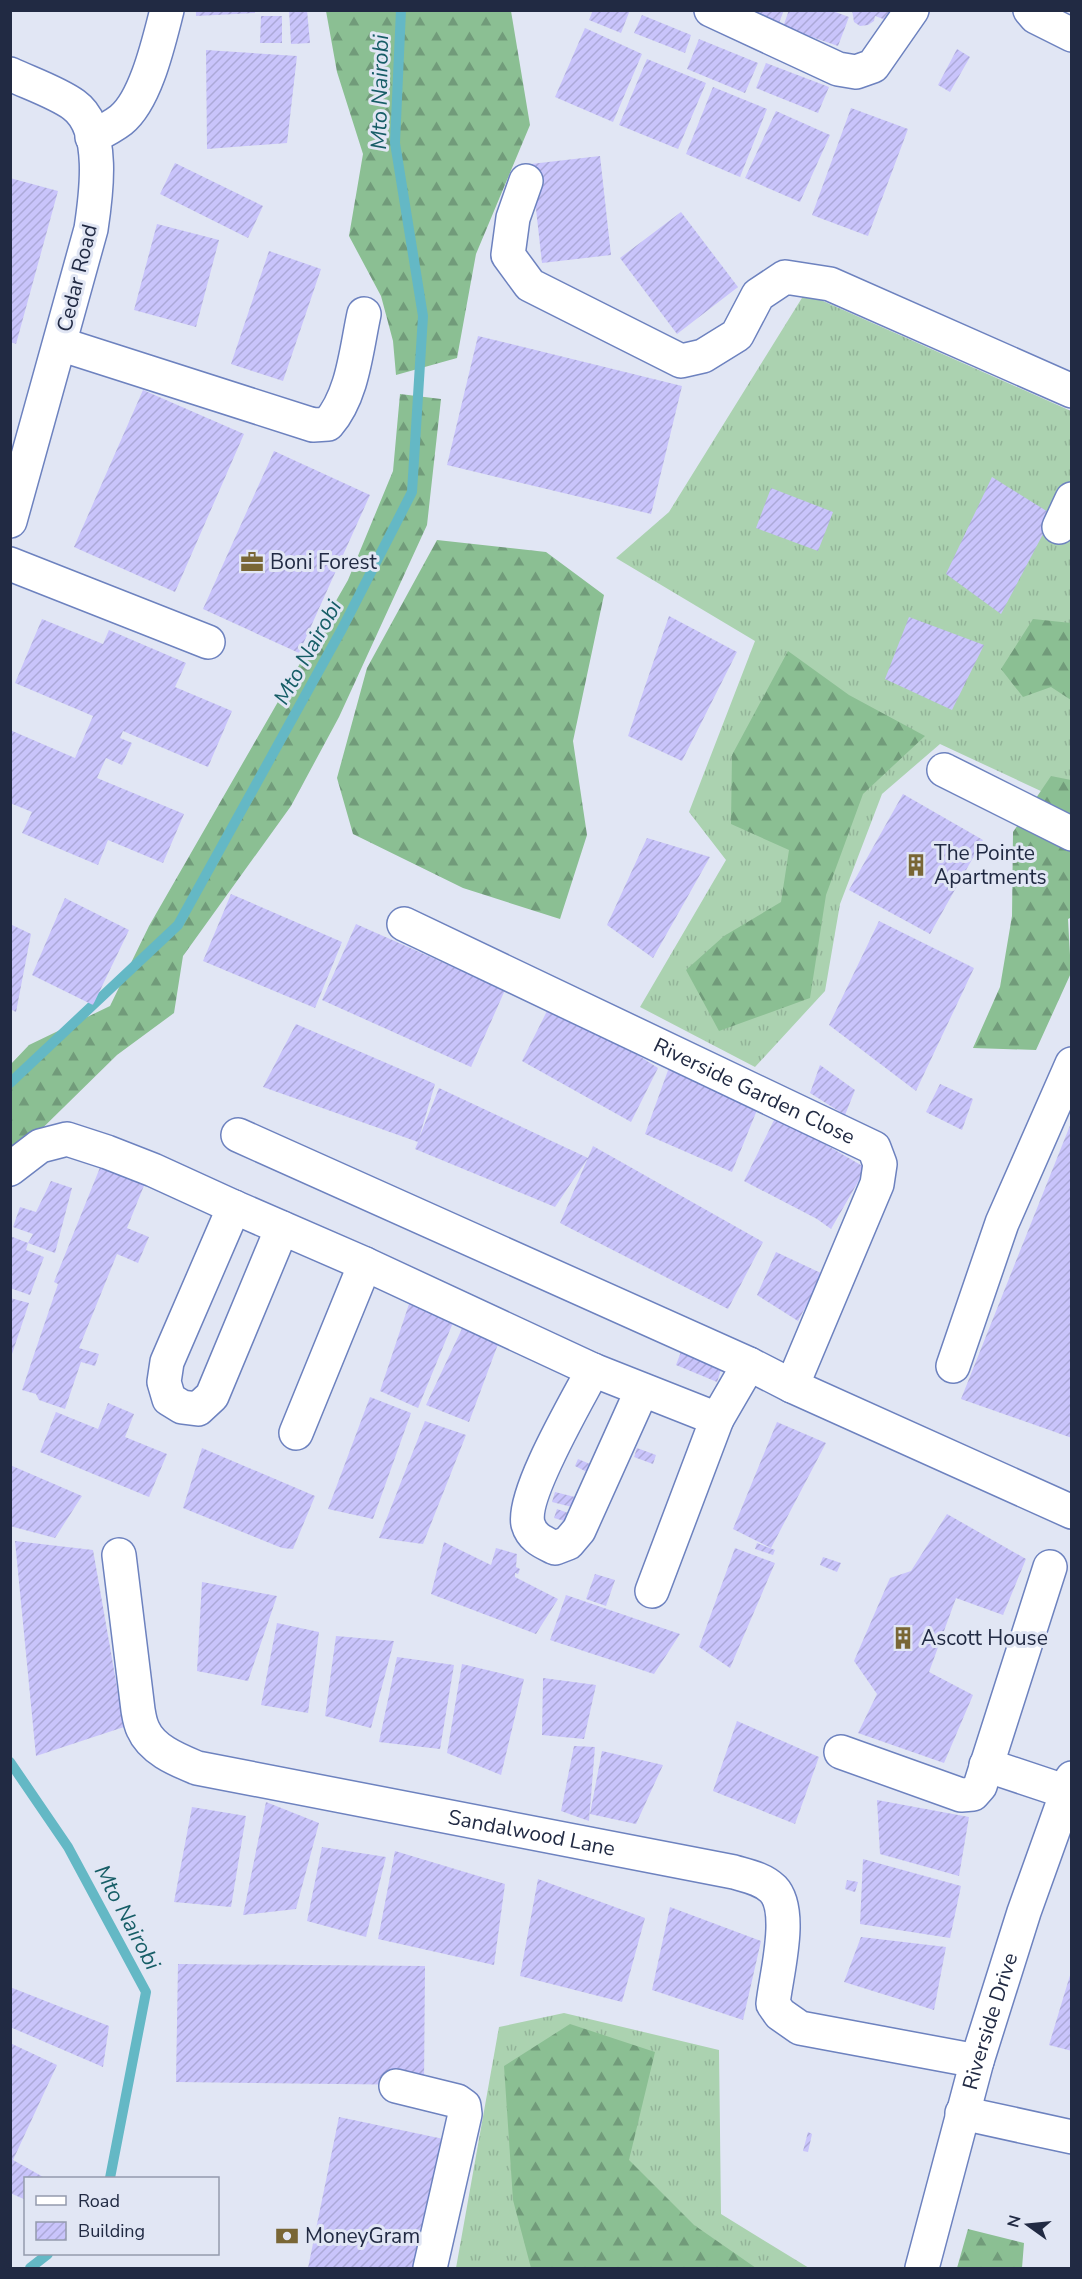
<svg xmlns="http://www.w3.org/2000/svg" width="1082" height="2279" font-family="'Nunito Sans',sans-serif">
<style>
.grass{fill:url(#grass-tufts)}
.forest{fill:url(#forest-firs)}
.lines{fill:none;stroke-linecap:round;stroke-linejoin:round}
.stream{stroke:#64b8c5;stroke-width:10}
.building{fill:url(#building-hatch)}
.minor-casing{stroke:#6d82bf;stroke-width:36}
.minor{stroke:#fff;stroke-width:33}
.labels{text-anchor:middle;stroke-width:6;stroke-linejoin:round;paint-order:stroke}
.street-label{font-size:21px;fill:#212a43;stroke:#e1e6f4}
.poi-label{font-size:21px;fill:#212a43;stroke:#e1e6f4;text-anchor:start}
.water-label{font-size:22px;font-style:italic;fill:#165d66;stroke:#e1e6f4}
</style>
<defs>
<pattern id="grass-tufts" width="24" height="20" patternUnits="userSpaceOnUse" patternTransform="scale(1.5)"><rect width="24" height="20" fill="#abd2b0"/><path d="M3 7l-1-3M5 7V3M7 7l1-3M15 17l-1-3M17 17v-4M19 17l1-3" fill="none" stroke="#93b499"/></pattern>
<pattern id="forest-firs" width="22" height="20" patternUnits="userSpaceOnUse" patternTransform="scale(1.5)"><rect width="22" height="20" fill="#8bbf93"/><path d="M5 1l3.5 6h-7zM16 11l3.5 6h-7z" fill="#719b7a"/></pattern>
<pattern id="building-hatch" width="6" height="6" patternUnits="userSpaceOnUse" patternTransform="scale(1.5)"><rect width="6" height="6" fill="#c9c4fb"/><path d="M-1 1l2-2M0 6l6-6M5 7l2-2" fill="none" stroke="#aca9d8"/></pattern>
</defs>
<rect width="100%" height="100%" fill="#e1e6f4"/>
<path class="grass" d="M805,293L1071,411V805L940,744L882,794L840,904L825,991L755,1067L640,1007L726,860L689,812L755,641L616,558L669,512Z
M564,2013L719,2050L721,2214L809,2268H456L499,2027Z"/>
<path class="forest" d="M326,11H511L530,125L476,254L457,358L396,375L393,341L381,296L349,236L363,154L337,72Z
M400,394L441,399L427,525L339,717L291,806L183,956L174,1013L117,1055L11,1159V1064L29,1045L110,1006L149,926L348,580L393,471Z
M437,540L546,552L604,595L573,741L587,835L560,919L463,888L353,834L337,778L367,668Z
M1033,619L1071,623V700L1051,687L1023,697L1001,669Z
M788,651L849,695L925,736L863,794L826,895L810,998L719,1031L686,970L724,936L781,902L789,850L731,824L732,755Z
M1051,776L1071,780L1072,917L1068,919L1071,973L1036,1050L973,1048L1000,987L1012,916L1013,832Z
M570,2024L655,2052L629,2160L694,2225L756,2268H531L513,2200L504,2066Z
M968,2229L1024,2243L1022,2268H957Z"/>
<g class="lines">
<path class="stream" d="M10,1083L178,925L342,629L412,492L423,316L395,143L401,10
M10,1762L68,1847L146,1992L110,2178
M30,2268L48,2254"/>
</g>
<path class="building" d="M196,10H255V13L196,16Z
M289,10H307L310,43L291,44Z
M593,10H630L621,33L589,20Z
M746,10H784L779,23Z
M789,10H830L849,17L838,46L783,27Z
M852,10H893L889,21L875,16L874,21L868,25L860,26L854,22Z
M642,15L691,35L685,53L634,33Z
M261,16H282V43H260Z
M585,28L642,54L613,122L555,97Z
M699,39L758,63L745,93L687,69Z
M957,49L970,57L950,92L938,85Z
M206,50L297,56L287,143L207,149Z
M647,59L706,83L678,149L619,125Z
M766,63L829,87L818,113L756,88Z
M713,87L767,109L740,177L686,154Z
M851,108L908,129L868,236L812,215Z
M776,111L830,135L800,202L745,178Z
M600,156L611,255L542,263L531,164Z
M175,163L263,206L248,238L160,194Z
M10,178L58,191L16,344L10,342Z
M681,212L738,287L677,334L620,258Z
M157,224L219,240L196,327L134,310Z
M269,251L321,269L283,381L231,364Z
M478,336L682,386L651,514L447,465Z
M143,390L244,434L175,592L74,547Z
M274,451L370,495L299,653L203,609Z
M992,477L1053,515L1001,614L946,574Z
M771,488L833,512L818,551L756,528Z
M669,616L737,652L682,761L628,736Z
M909,617L984,645L952,710L885,679Z
M42,619L103,644L109,630L186,663L175,687L232,711L208,767L123,731L120,738L132,743L122,765L106,758L97,778L184,814L163,863L108,840L98,865L22,833L32,812L10,803V730L75,758L93,716L15,683Z
M903,794L983,840L930,934L849,890Z
M647,838L710,857L653,958L607,925Z
M231,894L342,942L315,1008L203,961Z
M65,898L129,930L93,1005L32,975Z
M879,921L974,968L916,1091L829,1025Z
M10,924L31,934L16,1012L10,1009Z
M356,924L505,990L471,1067L322,1000Z
M552,1001L658,1068L631,1122L522,1061Z
M296,1024L435,1084L419,1138L439,1088L588,1158L555,1207L415,1149L418,1142L263,1087Z
M671,1062L759,1105L732,1172L645,1134Z
M820,1065L855,1090L845,1115L810,1093Z
M940,1084L973,1099L962,1130L926,1112Z
M776,1116L866,1168L831,1229L817,1219L744,1181Z
M1071,1123H1072V1438L961,1399Z
M593,1146L763,1242L728,1309L560,1223Z
M101,1165L145,1183L127,1228L149,1237L138,1263L117,1254L79,1348L99,1354L95,1366L81,1362L65,1409L39,1400L36,1394L22,1390L58,1284L54,1282Z
M51,1181L72,1188L55,1253L28,1243L33,1234L13,1227L20,1207L36,1212Z
M10,1236L28,1243L26,1250L44,1257L30,1295L10,1288Z
M776,1252L823,1274L798,1321L757,1295Z
M412,1295L459,1308L418,1408L380,1391Z
M10,1298L29,1303L11,1357H10Z
M467,1318L504,1328L469,1422L426,1405Z
M687,1336L725,1358L717,1382L676,1365Z
M370,1397L411,1413L373,1519L328,1509Z
M108,1403L134,1414L125,1437L167,1454L149,1497L40,1452L56,1412L98,1429Z
M425,1421L466,1435L423,1544L379,1538Z
M777,1422L826,1443L771,1548L733,1529Z
M202,1448L315,1496L293,1549L282,1548L183,1508Z
M637,1448L656,1455L653,1464L634,1457Z
M578,1459L590,1464L587,1472L575,1466Z
M10,1465L82,1496L55,1538L10,1526Z
M555,1492L575,1497L572,1507L552,1502Z
M557,1509L571,1514L568,1522L554,1518Z
M947,1514L1026,1559L1003,1615L956,1598L929,1672L973,1695L944,1763L858,1733L877,1694L854,1661L890,1578L911,1571Z
M15,1541L93,1550L124,1727L36,1756Z
M444,1542L491,1565L496,1548L517,1554L516,1567L520,1569L518,1574L515,1573V1577L558,1599L536,1634L431,1594Z
M757,1543L775,1550L773,1555L755,1549Z
M735,1548L775,1563L730,1668L699,1647Z
M823,1557L841,1563L837,1572L820,1565Z
M595,1574L615,1580L606,1606L586,1599Z
M202,1582L277,1596L248,1681L197,1671Z
M566,1595L680,1634L654,1674L550,1640Z
M277,1623L319,1632L308,1713L261,1705Z
M336,1636L394,1641L371,1728L325,1716Z
M397,1657L454,1665L440,1749L379,1742Z
M462,1664L524,1679L501,1775L447,1753Z
M543,1678L596,1685L584,1739L542,1735Z
M737,1721L819,1757L795,1824L713,1791Z
M574,1746L595,1747L589,1821L561,1811Z
M602,1751L663,1765L636,1824L590,1814Z
M877,1800L969,1817L959,1876L880,1854Z
M266,1802L319,1823L296,1909L243,1915Z
M192,1807L246,1816L231,1907L174,1902Z
M322,1847L386,1857L366,1937L307,1921Z
M395,1851L505,1884L494,1965L378,1939Z
M863,1859L961,1886L950,1938L860,1924Z
M538,1879L645,1918L622,2002L520,1976Z
M847,1880L858,1882L855,1892L845,1889Z
M670,1907L761,1941L743,2020L652,1990Z
M861,1937L946,1947L934,2010L844,1982Z
M178,1964L425,1966L424,2085L176,2082Z
M1071,1972H1072V2051L1049,2045Z
M10,1987L109,2026L103,2067L10,2027Z
M10,2043L57,2065L13,2160L45,2178H26V2200L10,2193Z
M339,2117L453,2141L427,2268H308Z
M808,2132L812,2134L808,2152L803,2151Z"/>
<g class="lines">
<g class="minor-casing">
<g id="minor">
<path d="M711,10L838,69L856,72L873,66L912,10"/>
<path d="M1030,10L1036,17L1072,35"/>
<path d="M10,74C29,83 58,93 74,105C106,128 96,196 91,229L10,521"/>
<path d="M92,137C102,132 112,127 121,120C146,100 159,41 167,10"/>
<path d="M526,181L513,218L508,255L530,285L681,361L703,356L737,335L758,295L785,277L830,284L1072,391"/>
<path d="M60,344L313,425L328,424C353,395 356,351 364,314"/>
<path d="M1059,527L1072,499"/>
<path d="M10,564L208,642"/>
<path d="M944,770L1072,834"/>
<path id="s1" d="M404,924L874,1148L880,1164L877,1184L792,1386"/>
<path d="M238,1135L749,1364L792,1386L1072,1512"/>
<path d="M10,1169L40,1146L67,1139L107,1152L153,1170L234,1207L365,1264L593,1370L717,1419L749,1364"/>
<path d="M234,1207L167,1362L164,1382L169,1399L182,1407L198,1409L212,1396L282,1228"/>
<path d="M953,1366L1002,1223L1072,1064"/>
<path d="M593,1370C578,1399 521,1495 528,1524C532,1538 543,1542 555,1548L568,1543L579,1530L642,1390"/>
<path d="M296,1433L365,1264"/>
<path id="s2" d="M119,1555L138,1710C139,1716 140,1723 143,1729C152,1750 178,1760 197,1768L734,1872C748,1876 763,1879 773,1889C794,1911 776,1975 773,2004L780,2014L800,2028L977,2061"/>
<path d="M652,1591L717,1419"/>
<path d="M841,1752L961,1795L973,1794L980,1786L1050,1567"/>
<path d="M986,1765L1067,1792"/>
<path d="M396,2086L457,2101L464,2106L465,2114L430,2268"/>
<path d="M962,2113L1072,2137"/>
<path id="s3" d="M922,2268L977,2061L1024,1912L1072,1778"/>
</g>
</g>
<use href="#minor" class="minor"/>
</g>
<defs>
<g id="office-bare" transform="scale(1.8)"><path d="M-6-3h4V-5.5h4V-3h4V5H-6ZM-1-4.5V-3h2v-1.5ZM-6 0V1H6V0Z" fill="#796635" stroke="#e1e6f4" stroke-width="2.5" paint-order="stroke"/></g>
<g id="building-bare" transform="scale(1.8)"><path d="M-4-6H4V6H1V3H-1V6H-4ZM-2.5-4.3h1.7v1.8h-1.7ZM.8-4.3h1.7v1.8H.8ZM-2.5-1h1.7V.8h-1.7ZM.8-1h1.7V.8H.8Z" fill="#796635" stroke="#e1e6f4" stroke-width="2.5" paint-order="stroke"/></g>
<g id="bank-bare" transform="scale(1.8)"><path d="M-6-4H6V4H-6ZM0-2.3a2.3 2.3 0 1 0 0 4.6a2.3 2.3 0 1 0 0-4.6Z" fill="#796635" stroke="#e1e6f4" stroke-width="2.5" paint-order="stroke"/></g>
</defs>
<g fill-rule="evenodd">
<use href="#office-bare" x="252" y="562"/>
<use href="#building-bare" x="916" y="865"/>
<use href="#building-bare" x="903" y="1638"/>
<use href="#bank-bare" x="287" y="2236"/>
</g>
<g class="labels">
<g class="street-label">
<text transform="translate(77 278) rotate(-76)" y="7">Cedar Road</text>
<text dy="7" stroke="none"><textPath href="#s1" startOffset="388">Riverside Garden Close</textPath></text>
<text dy="7" stroke="none"><textPath href="#s2" startOffset="585">Sandalwood Lane</textPath></text>
<text dy="7" stroke="none"><textPath href="#s3" startOffset="256">Riverside Drive</textPath></text>
</g>
<g class="poi-label">
<text x="270" y="569">Boni Forest</text>
<text x="934" y="860">The Pointe<tspan x="934" dy="24">Apartments</tspan></text>
<text x="921" y="1645">Ascott House</text>
<text x="305" y="2243">MoneyGram</text>
</g>
<g class="water-label">
<text transform="translate(379 92) rotate(-89)" y="8">Mto Nairobi</text>
<text transform="translate(307 652) rotate(-61)" y="8">Mto Nairobi</text>
<text transform="translate(128 1917) rotate(62)" y="8">Mto Nairobi</text>
</g>
</g>
<rect width="1082" height="2279" fill="none" stroke="#212a43" stroke-width="24"/>
<rect x="24" y="2177" width="195" height="78" fill="#e1e6f4" stroke="#949bad" stroke-width="1.5"/>
<rect x="36" y="2196" width="30" height="9" fill="#ffffff" stroke="#949bad" stroke-width="1.5"/>
<text x="78" y="2207" font-size="18" fill="#212a43">Road</text>
<rect x="36" y="2222" width="30" height="18" fill="url(#building-hatch)" stroke="#949bad" stroke-width="1.5"/>
<text x="78" y="2237" font-size="18" fill="#212a43">Building</text>
<g transform="translate(1028 2225) rotate(285)" stroke="#e1e6f4" stroke-width="4.5" paint-order="stroke">
<path d="M0-4.5L10 22L0 15L-10 22Z" fill="#212a43"/>
<text y="-9" font-size="16" font-weight="bold" text-anchor="middle" fill="#212a43">N</text>
</g>
</svg>
